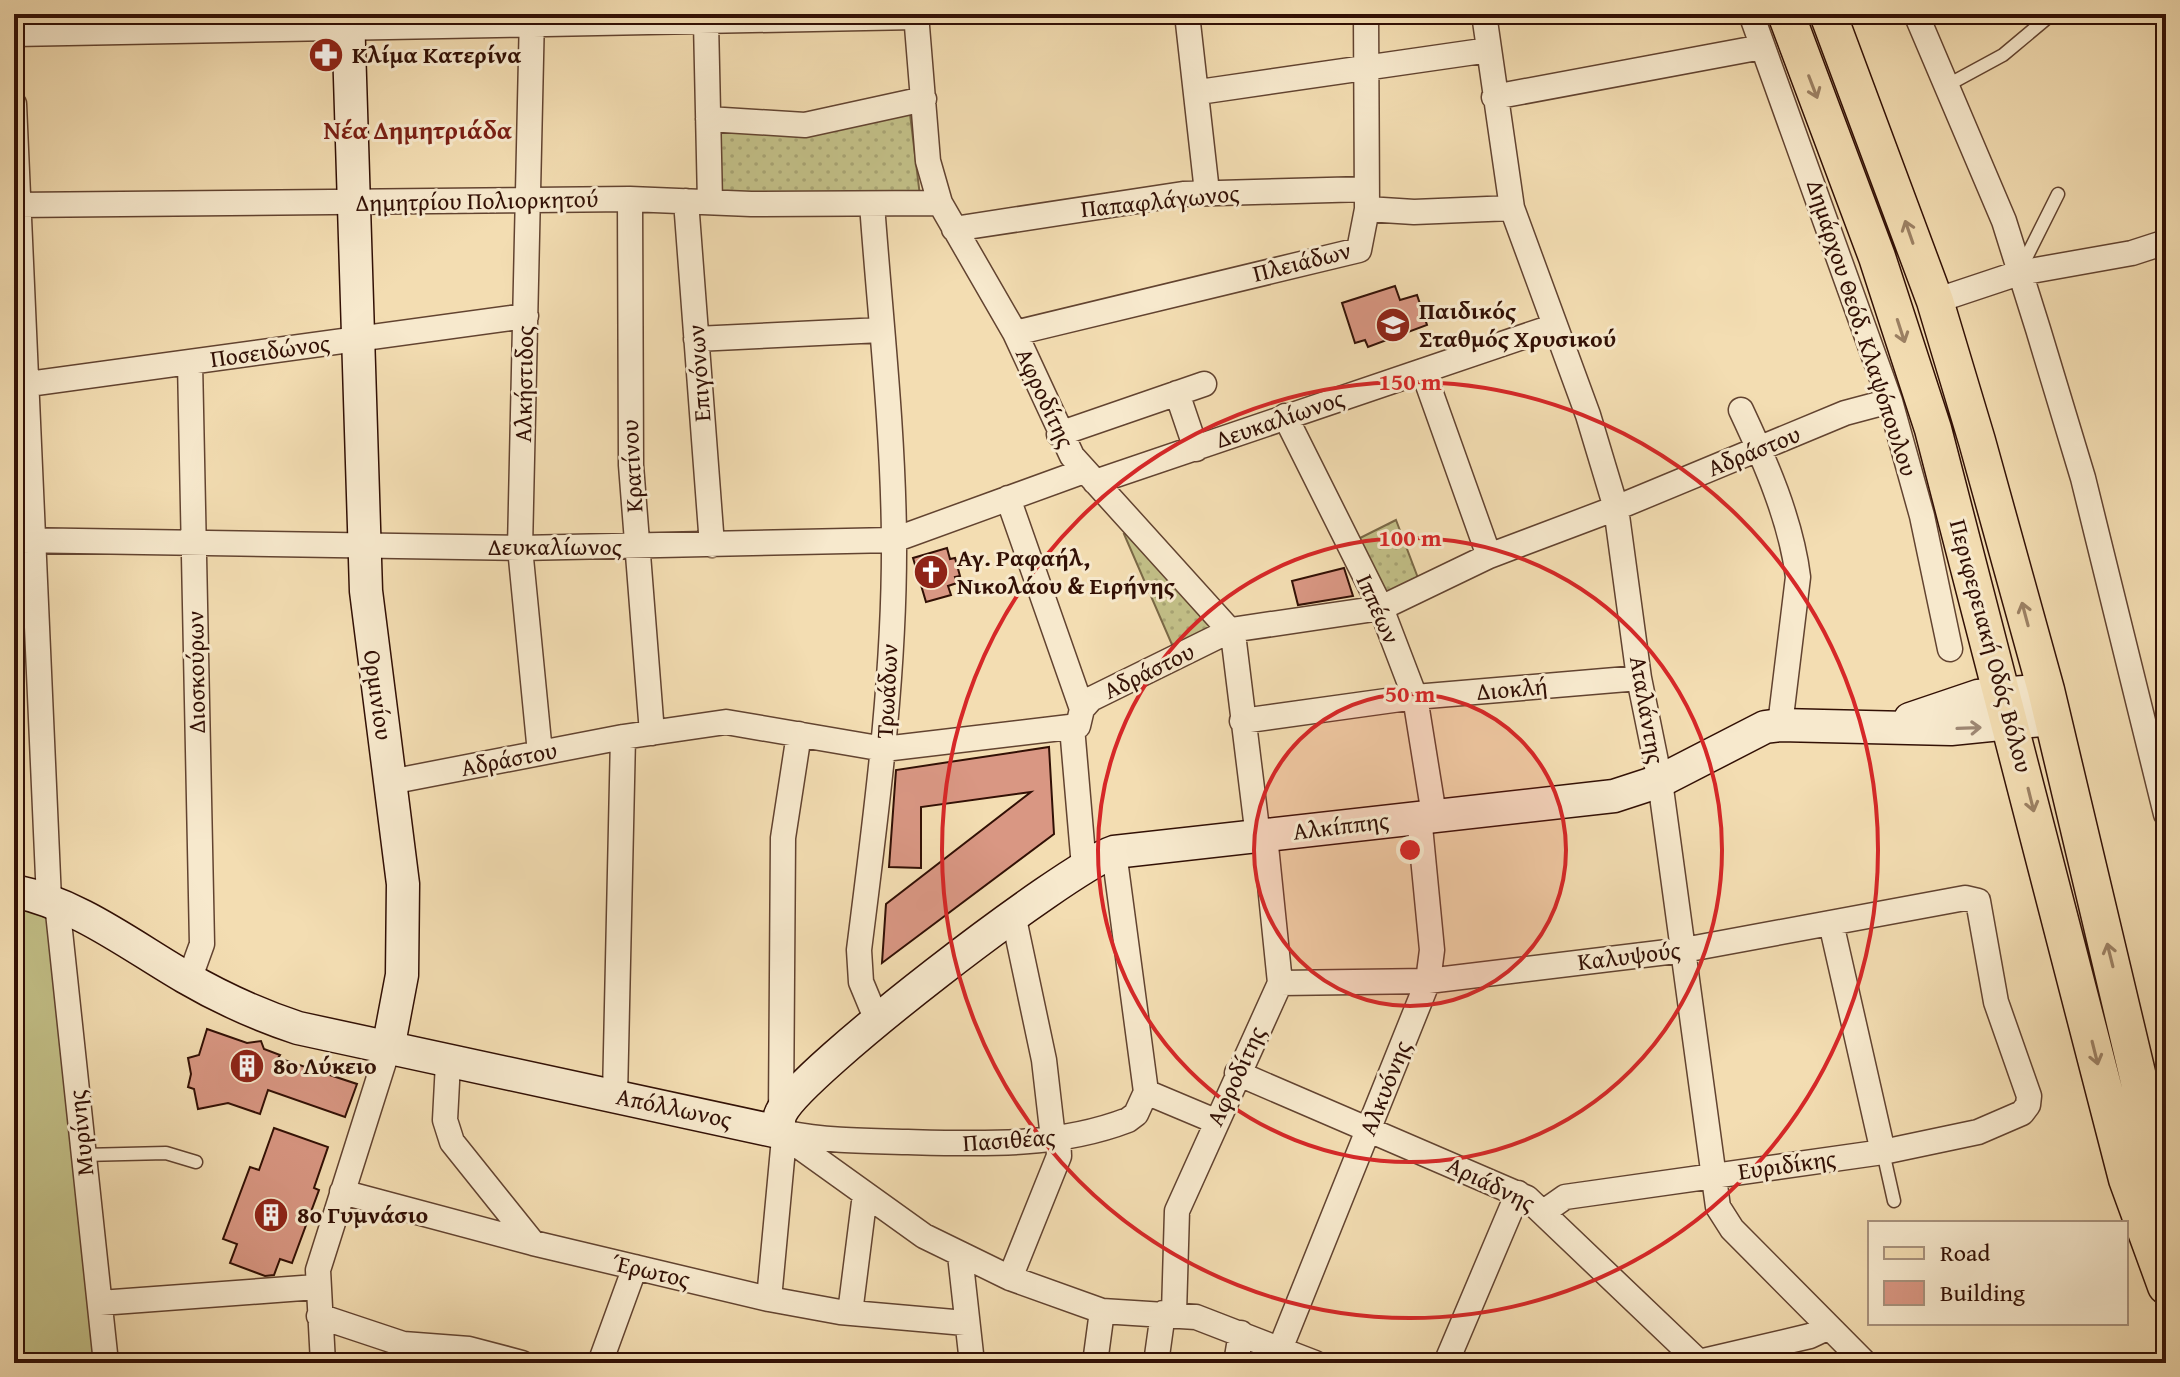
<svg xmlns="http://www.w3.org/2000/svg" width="2180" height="1377" font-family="'Gentium Book Plus',serif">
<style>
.grass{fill:url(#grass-dots);stroke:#7a6846;stroke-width:2}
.garden{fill:#c2bf87;stroke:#7a6846;stroke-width:2}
.building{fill:#d99783;stroke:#321005;stroke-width:2}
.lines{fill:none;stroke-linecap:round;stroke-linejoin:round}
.lane-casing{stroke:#624330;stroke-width:15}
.street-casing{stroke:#624330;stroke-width:27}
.secondary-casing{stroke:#321005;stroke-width:35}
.primary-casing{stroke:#321005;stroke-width:39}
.lane{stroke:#f7e9cd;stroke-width:12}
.street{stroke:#f7e9cd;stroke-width:24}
.secondary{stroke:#f7e9cd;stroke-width:32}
.primary{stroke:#f3ddb2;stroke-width:36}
.oneway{stroke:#9c8164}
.oneway2{stroke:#9e8773}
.ring{fill:none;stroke:#d62828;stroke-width:4}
.labels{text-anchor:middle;stroke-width:6;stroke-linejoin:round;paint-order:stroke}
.poi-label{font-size:24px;font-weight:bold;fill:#321005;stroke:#f7e9cd;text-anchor:start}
.street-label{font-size:24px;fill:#321005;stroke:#f7e9cd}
.neighbourhood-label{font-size:26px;font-weight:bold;fill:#7a1f14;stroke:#f7e9cd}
.centre{fill:#d62828;stroke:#f7e9cd;stroke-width:4}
.ring-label{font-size:24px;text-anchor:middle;font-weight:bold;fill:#d62828;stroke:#f7e9cd;stroke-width:6;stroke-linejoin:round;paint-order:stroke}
</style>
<defs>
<pattern id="grass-dots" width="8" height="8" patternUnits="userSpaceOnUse" patternTransform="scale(2)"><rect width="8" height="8" fill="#c2bf87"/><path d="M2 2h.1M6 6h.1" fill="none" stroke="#a7a373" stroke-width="1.8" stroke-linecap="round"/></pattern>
</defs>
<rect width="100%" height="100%" fill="#f3ddb2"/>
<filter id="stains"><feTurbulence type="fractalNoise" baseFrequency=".0025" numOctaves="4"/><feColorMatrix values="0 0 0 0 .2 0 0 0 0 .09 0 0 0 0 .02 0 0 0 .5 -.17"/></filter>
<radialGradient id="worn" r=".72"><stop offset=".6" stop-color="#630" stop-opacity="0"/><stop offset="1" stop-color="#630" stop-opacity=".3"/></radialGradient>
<path class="grass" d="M910,114L920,196H719L718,131L815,132Z
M1396,520L1418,578L1382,596L1356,540Z
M1129,533L1214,630L1173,647L1124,534Z"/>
<path class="garden" d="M14,901L52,909L100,1363H14Z"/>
<path class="building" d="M1395,286L1400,300L1417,295L1427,325L1368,347L1365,340L1355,343L1342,303Z
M947,548L950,559L955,558L960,576L955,577L957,583L948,586L951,595L926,602L913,558Z
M1344,568L1353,596L1298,605L1292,581Z
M1049,747L1054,834L882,963L886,904L1031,792L921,807V868L889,867L896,770Z
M207,1029L247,1043L261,1041L264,1049L280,1055L278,1058L357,1084L345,1117L268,1090L260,1114L228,1103L198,1109L194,1089L188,1087L191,1074L188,1058L199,1055Z
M274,1128L328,1147L314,1188L319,1190L292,1263L280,1259L274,1275L265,1276L230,1263L237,1244L223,1239L250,1167L259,1170Z"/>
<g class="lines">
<g class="lane-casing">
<path id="lane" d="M1944,87L2003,55L2052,14
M2020,270L2058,194
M1883,1152L1894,1201
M83,1155L166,1153L196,1162"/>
</g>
<g class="street-casing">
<path id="street" d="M532,14L520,548L540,753
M916,14L928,161L940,203L1015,333L1072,456L1233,634L1258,837
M1187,14L1207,192
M1484,14L1512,208L1588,415L1616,508L1639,678L1660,781L1718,1207L1732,1229L1865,1363
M1751,14L1890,401L1922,516L1950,649
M1916,14L2004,221L2038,329L2083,478L2166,814
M706,22L710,202
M14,34L916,17
M1199,92L1489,50
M1494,97L1762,47
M14,104L49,900
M708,119L805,125L924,99
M630,199L631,465L652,733
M686,201L712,545
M872,204C880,315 893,426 894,538C895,676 876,814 859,950L861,982L878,1023
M14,205L630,199L751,204L940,203
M1367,209L1414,212L1512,208
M954,229L1183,194L1366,189
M1935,301L2019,273L2132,253L2166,242
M1015,333L1359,250L1367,209L1366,14
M696,339L881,330
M1423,371L1489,556
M14,386L526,316
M1177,393L1196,449
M1741,410C1765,461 1791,520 1798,577L1780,725
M1285,416L1381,608L1415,697L1434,815
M1059,434L1204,384
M1095,482L1555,326
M1008,498L1082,709
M14,540L520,548L894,540L1084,471
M1242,721L1415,697L1639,678
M1072,727L1084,867
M390,782L623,737L726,722L884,749L1078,726L1082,709L1091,699L1231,630L1381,608L1489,556L1616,508L1845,413L1890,401
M1114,852L1146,1092
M57,903L106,1363
M1013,914L1044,1060L1053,1138
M1831,923L1883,1152
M189,980L202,944L190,362
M1280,983L1428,981L1684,950L1965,898L1978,901L1996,1002L2029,1096L2028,1105L2022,1113L1978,1132L1883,1152L1565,1197L1545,1211
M448,1063L445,1120L452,1142L533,1243
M1237,1073L1527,1198L1700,1363
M615,1096L623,737
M781,1113L783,838L799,734
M779,1132L924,1236L1010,1278L1102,1311L1196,1317L1315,1363
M786,1133C827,1141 867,1141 908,1142C982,1144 1058,1147 1128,1120L1136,1114L1146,1092L1215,1121
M342,1192L533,1243L769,1299L840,1312L965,1323
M960,1255L972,1363
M1010,1278L1059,1156L1058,1137
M769,1299L784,1138
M100,1303L316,1287
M850,1313L865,1194
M1174,1313L1177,1211L1280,983L1265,836
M319,1316L403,1344L469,1349L522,1363
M1280,1349L1428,981L1432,950L1419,816
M1699,1362L1810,1336L1829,1327
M323,1363L318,1270L388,1049
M600,1363L635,1267
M1095,1363L1102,1311
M1156,1363L1163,1313
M1236,1363L1241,1333
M1446,1363L1518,1193"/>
</g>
<g class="secondary-casing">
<path id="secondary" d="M348,14L366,591L403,884L402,975L388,1049
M1910,719L1978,696L2046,690
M14,891C78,904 130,945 185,977C221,998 259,1015 298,1028L779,1132C779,1126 778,1119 781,1113C800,1072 1066,868 1114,852L1614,796L1660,781L1765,727L1780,725L1951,729L2052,719"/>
</g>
<g class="primary-casing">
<path id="primary" d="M1786,14L1877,257L1933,429L2127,1179L2166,1286
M1828,14L1935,301L1977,441L2046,690L2166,1195"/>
</g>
<use href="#lane" class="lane"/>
<use href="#street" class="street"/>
<use href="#secondary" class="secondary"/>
<use href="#primary" class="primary"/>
</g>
<defs><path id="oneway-shaft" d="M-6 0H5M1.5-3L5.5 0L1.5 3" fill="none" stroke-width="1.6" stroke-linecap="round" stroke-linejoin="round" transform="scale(2)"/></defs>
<g class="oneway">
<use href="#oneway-shaft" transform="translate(1813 87) rotate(69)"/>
<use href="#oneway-shaft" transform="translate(1909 232) rotate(-109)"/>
<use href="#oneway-shaft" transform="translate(1901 331) rotate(72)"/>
<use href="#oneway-shaft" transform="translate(2025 614) rotate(-105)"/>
<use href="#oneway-shaft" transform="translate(2031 800) rotate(76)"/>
<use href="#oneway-shaft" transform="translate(2110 955) rotate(-104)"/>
<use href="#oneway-shaft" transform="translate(2095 1053) rotate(76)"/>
</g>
<use class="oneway2" href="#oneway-shaft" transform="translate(1969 728) rotate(-2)"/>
<circle cx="1410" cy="850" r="156" fill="#d62828" fill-opacity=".12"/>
<g class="ring">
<circle cx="1410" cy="850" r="156"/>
<circle cx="1410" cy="850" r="312"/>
<circle cx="1410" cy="850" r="468"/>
</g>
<defs>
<g id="pharmacy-disc" transform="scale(1.8)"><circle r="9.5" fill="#8f2418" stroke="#f7e9cd"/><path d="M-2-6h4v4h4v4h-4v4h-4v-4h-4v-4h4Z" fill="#fff"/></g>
<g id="school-disc" transform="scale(1.8)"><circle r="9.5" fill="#8f2418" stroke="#f7e9cd"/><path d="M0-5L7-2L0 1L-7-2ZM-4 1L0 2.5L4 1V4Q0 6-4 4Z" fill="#fff"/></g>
<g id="church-disc" transform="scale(1.8)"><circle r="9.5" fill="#8f2418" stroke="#f7e9cd"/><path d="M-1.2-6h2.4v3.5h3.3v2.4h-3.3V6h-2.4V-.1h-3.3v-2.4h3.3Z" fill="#fff"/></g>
<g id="building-disc" transform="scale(1.8)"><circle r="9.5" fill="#8f2418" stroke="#f7e9cd"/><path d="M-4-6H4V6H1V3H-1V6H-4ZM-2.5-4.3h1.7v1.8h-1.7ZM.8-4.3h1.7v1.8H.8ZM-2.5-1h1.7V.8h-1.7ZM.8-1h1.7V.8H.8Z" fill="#fff"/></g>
</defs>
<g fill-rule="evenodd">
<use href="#pharmacy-disc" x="326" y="55"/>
<use href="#school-disc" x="1393" y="325"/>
<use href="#church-disc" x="931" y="572"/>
<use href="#building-disc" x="247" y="1066"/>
<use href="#building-disc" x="271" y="1215"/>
</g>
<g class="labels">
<g class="poi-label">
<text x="352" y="63">Κλίμα Κατερίνα</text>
<text x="1419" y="319">Παιδικός<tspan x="1419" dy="28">Σταθμός Χρυσικού</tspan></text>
<text x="957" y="566">Αγ. Ραφαήλ,<tspan x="957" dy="28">Νικολάου &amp; Ειρήνης</tspan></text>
<text x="273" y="1074">8ο Λύκειο</text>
<text x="297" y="1223">8ο Γυμνάσιο</text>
</g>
<g class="street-label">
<text transform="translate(477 201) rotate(-1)" y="8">Δημητρίου Πολιορκητού</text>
<text transform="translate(1160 201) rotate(-6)" y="8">Παπαφλάγωνος</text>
<text transform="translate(1302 262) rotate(-14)" y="8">Πλειάδων</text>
<text transform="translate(1862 328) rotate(72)" y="8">Δημάρχου Θεόδ. Κλαψόπουλου</text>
<text transform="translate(270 351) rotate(-8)" y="8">Ποσειδώνος</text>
<text transform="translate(699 373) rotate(-94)" y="8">Επιγόνων</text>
<text transform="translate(524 384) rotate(-89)" y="8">Αλκήστιδος</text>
<text transform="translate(1045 398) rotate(65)" y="8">Αφροδίτης</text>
<text transform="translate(1280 419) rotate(-19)" y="8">Δευκαλίωνος</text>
<text transform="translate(1754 451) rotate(-22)" y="8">Αδράστου</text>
<text transform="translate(632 466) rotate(-93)" y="8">Κρατίνου</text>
<text x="555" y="555">Δευκαλίωνος</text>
<text transform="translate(1378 609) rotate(66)" y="8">Ιππέων</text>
<text transform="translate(1991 646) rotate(75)" y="8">Περιφερειακή Οδός Βόλου</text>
<text transform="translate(1149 671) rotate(-26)" y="8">Αδράστου</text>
<text transform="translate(196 672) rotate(-91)" y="8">Διοσκούρων</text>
<text transform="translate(1512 689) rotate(-5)" y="8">Διοκλή</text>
<text transform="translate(887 691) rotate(-87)" y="8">Τρωάδων</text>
<text transform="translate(378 695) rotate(82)" y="8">Ορμινίου</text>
<text transform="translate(1647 710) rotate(80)" y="8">Αταλάντης</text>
<text transform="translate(509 759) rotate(-11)" y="8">Αδράστου</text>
<text transform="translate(1341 826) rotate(-7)" y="8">Αλκίππης</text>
<text transform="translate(1629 956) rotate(-7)" y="8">Καλυψούς</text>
<text transform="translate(1236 1076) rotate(-65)" y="8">Αφροδίτης</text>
<text transform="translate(1385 1088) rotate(-68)" y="8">Αλκυόνης</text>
<text transform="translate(674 1108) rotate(12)" y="8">Απόλλωνος</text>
<text transform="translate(81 1133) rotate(-96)" y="8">Μυρίνης</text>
<text transform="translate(1009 1140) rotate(-4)" y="8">Πασιθέας</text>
<text transform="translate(1787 1165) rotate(-8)" y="8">Ευριδίκης</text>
<text transform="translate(1491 1184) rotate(26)" y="8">Αριάδνης</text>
<text transform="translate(651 1271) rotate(13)" y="8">Έρωτος</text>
</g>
<g class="neighbourhood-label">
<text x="418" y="139">Νέα Δημητριάδα</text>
</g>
</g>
<circle cx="1410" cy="850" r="12" class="centre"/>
<g class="ring-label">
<text x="1410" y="390">150 m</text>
<text x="1410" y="546">100 m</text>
<text x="1410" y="702">50 m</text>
</g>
<rect width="2180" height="1377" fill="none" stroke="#f3ddb2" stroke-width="48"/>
<rect x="16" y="16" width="2148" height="1345" fill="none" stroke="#321005" stroke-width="4"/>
<rect x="24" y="24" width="2132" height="1329" fill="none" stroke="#321005" stroke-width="2"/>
<rect x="1868" y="1221" width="260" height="104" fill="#f7e9cd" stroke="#a8927d" stroke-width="2"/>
<rect x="1884" y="1247" width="40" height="12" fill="#f3ddb2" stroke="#a8927d" stroke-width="2"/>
<text x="1940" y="1261" font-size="24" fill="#321005">Road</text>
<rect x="1884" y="1281" width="40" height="24" fill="#d99783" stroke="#a8927d" stroke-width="2"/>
<text x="1940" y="1301" font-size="24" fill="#321005">Building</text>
<rect width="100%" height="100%" filter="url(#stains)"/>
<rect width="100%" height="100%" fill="url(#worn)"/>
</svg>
